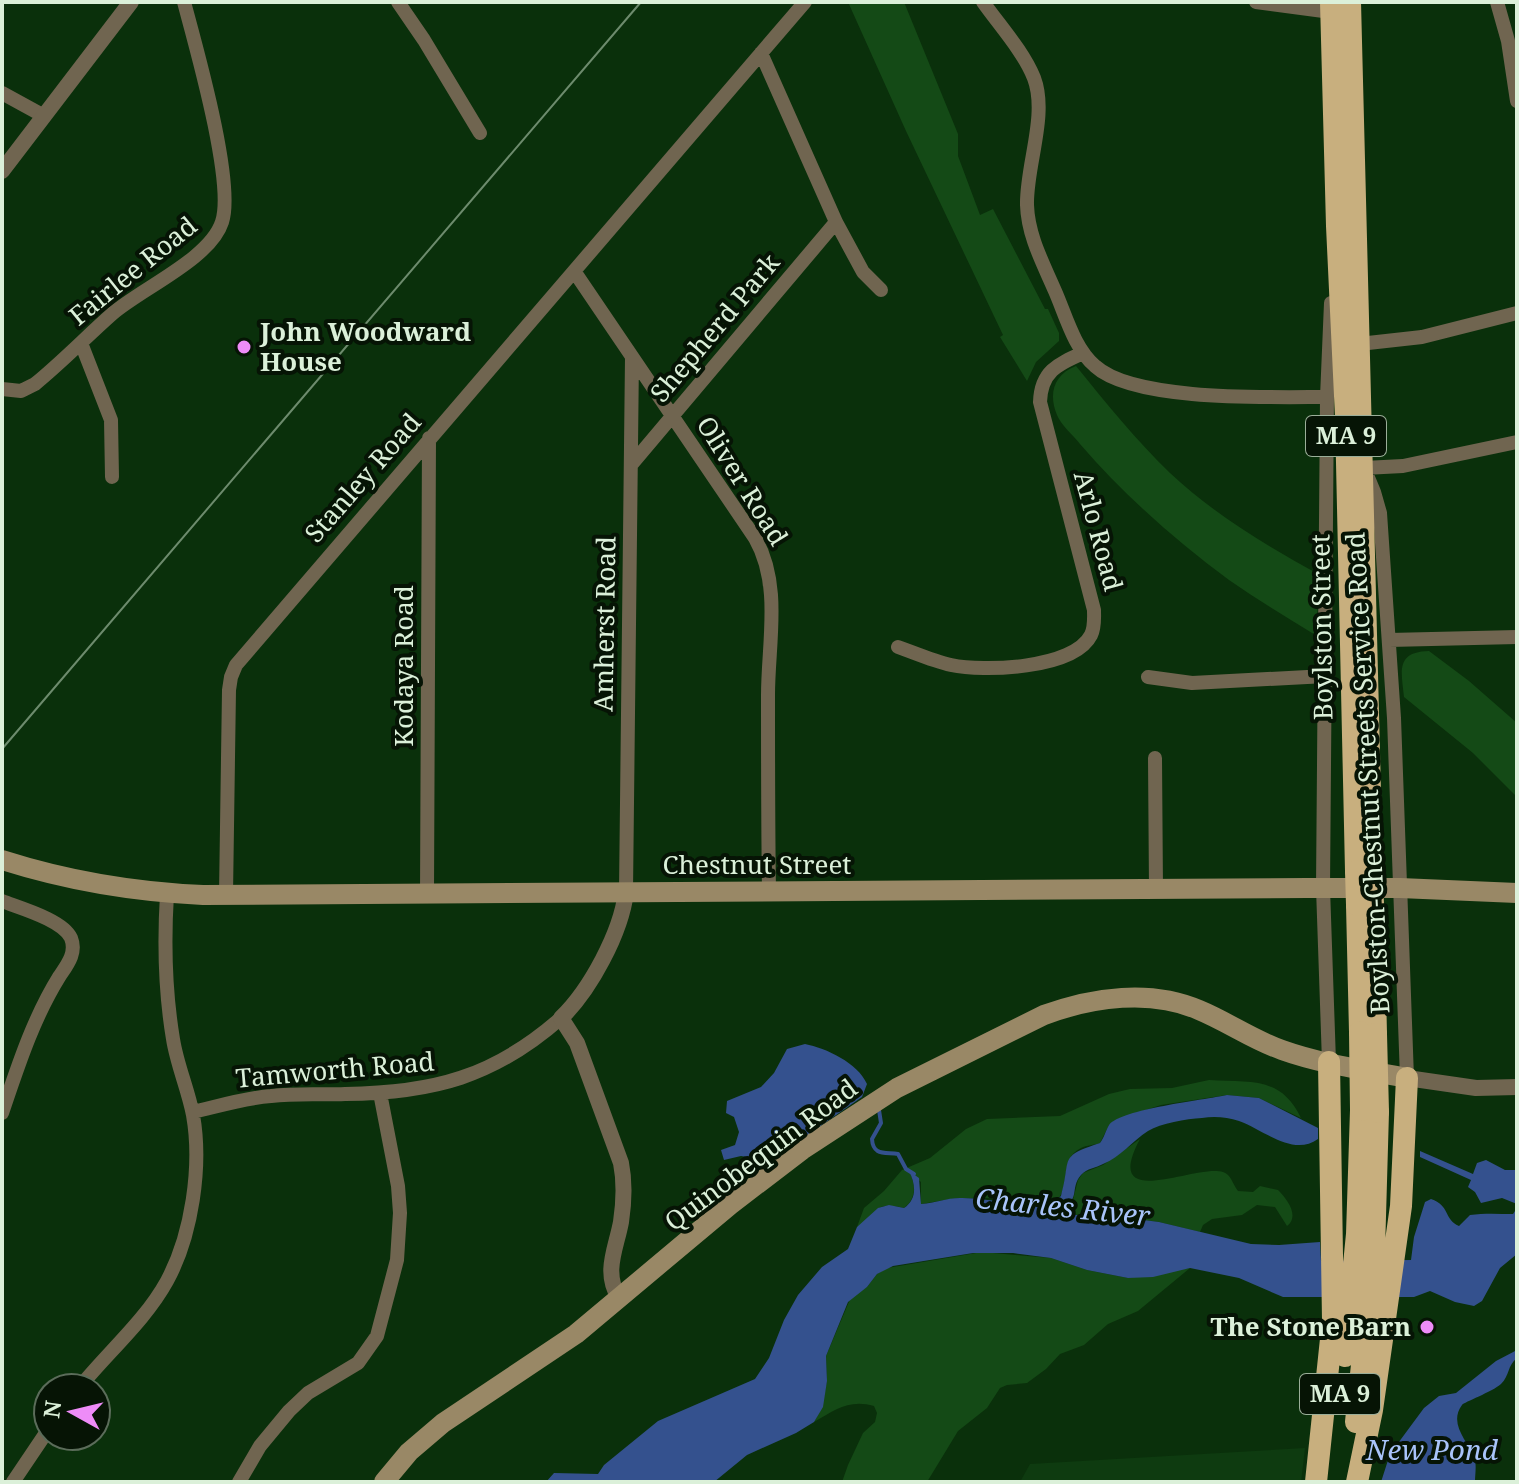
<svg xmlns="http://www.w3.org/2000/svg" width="1519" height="1484" font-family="'Noto Serif',serif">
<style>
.built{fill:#0e3b10}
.green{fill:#144a16}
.water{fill:#34518e}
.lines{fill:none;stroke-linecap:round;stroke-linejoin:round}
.stream{stroke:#34518e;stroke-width:4}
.minor{stroke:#706550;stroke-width:14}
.tertiary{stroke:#706550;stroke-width:16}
.secondary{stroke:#986;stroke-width:20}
.trunk{stroke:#c8af7e;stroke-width:22}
.tram{stroke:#6d8b6d;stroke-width:2}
.trunk-bridge{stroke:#c8af7e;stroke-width:22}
.poi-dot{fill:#ee8cf8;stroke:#061405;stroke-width:3}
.labels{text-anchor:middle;stroke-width:8;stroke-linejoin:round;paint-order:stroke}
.shield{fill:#061405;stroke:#9bae99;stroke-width:2}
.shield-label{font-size:24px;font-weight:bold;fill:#dbf0d9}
.street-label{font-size:26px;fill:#dbf0d9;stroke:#061405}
.poi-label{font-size:26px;font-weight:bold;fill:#dbf0d9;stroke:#061405;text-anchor:start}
.water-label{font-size:28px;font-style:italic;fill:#a9c4fa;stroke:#061405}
</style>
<rect width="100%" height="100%" fill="#0a300b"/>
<path class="built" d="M1305,1448L1301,1482H1020L1030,1464Z"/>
<path class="green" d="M848,2H904L958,134V156L980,215L993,209L1045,309H1048L1059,333V341L1036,362L1027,381L1000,337L1003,335L906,131Z
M1076,366C1106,403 1136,440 1170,473C1214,514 1265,545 1318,574L1317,636C1287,618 1258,600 1229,580C1175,540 1124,495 1080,444C1073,435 1061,425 1057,415C1048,394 1054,374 1076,366Z
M1429,651L1469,681L1517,723V797L1473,753L1404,697C1401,670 1396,652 1429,651Z
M1209,1080C1250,1083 1280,1075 1301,1118L1259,1098L1227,1095L1161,1105L1118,1119L1109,1125L1100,1143C1094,1145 1087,1145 1081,1148C1059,1159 1071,1184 1057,1201L1015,1204L990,1198H957L921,1204V1182L910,1173C916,1186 916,1199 904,1208C870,1200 879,1216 857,1227L864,1208L884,1191L902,1170L930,1158L966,1129L987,1119L1060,1116L1109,1094L1130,1089L1172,1088Z
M1140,1139C1100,1214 1196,1163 1223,1172C1231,1174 1233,1185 1238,1191L1253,1192L1260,1186L1278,1190C1287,1199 1300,1216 1287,1226L1275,1207L1257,1205L1242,1215L1212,1219L1203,1225L1200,1232L1159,1222L1136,1219L1104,1221L1092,1217L1059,1214L1058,1210L1073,1200L1078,1180L1083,1173L1103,1165Z
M982,1252L1051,1258L1087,1270L1128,1278L1190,1268L1138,1311L1108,1324L1084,1345L1060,1354L1046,1369L1027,1383L1007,1385L1000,1388L987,1408L958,1431L927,1482H842L848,1465L863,1433L875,1422L877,1413L874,1406C849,1399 835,1410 814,1422L822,1407L827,1381L826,1356L851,1297L867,1287L877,1274L887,1268Z"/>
<path class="water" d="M805,1044C826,1048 858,1063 867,1084L862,1097L770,1161L741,1156L724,1160L721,1150L735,1145L739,1132L734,1117L726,1113L727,1101L761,1087L774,1073L787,1049Z
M1227,1095L1259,1098L1318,1128V1139C1293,1157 1264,1130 1239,1121C1227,1117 1214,1116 1202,1118C1186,1119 1161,1123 1148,1131C1132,1141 1121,1157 1103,1164C1096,1168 1087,1168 1081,1175C1069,1189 1082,1200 1059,1209L1058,1213L1086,1216L1105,1221L1136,1219L1159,1222L1251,1244L1279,1245L1320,1242L1321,1261L1411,1260L1414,1237L1425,1202L1431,1199C1450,1205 1444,1220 1459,1226L1470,1215C1484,1213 1499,1214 1513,1214L1517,1208V1254L1500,1268L1482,1301L1474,1306L1455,1302L1430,1291L1414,1297H1283L1239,1278L1190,1268L1153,1277L1128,1278L1087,1270L1051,1258L1013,1253H973L893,1266L877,1274L867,1287L848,1302L826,1356L827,1381L823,1407L814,1422L796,1433L747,1455L714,1482H546L554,1473L598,1474L604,1465L658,1421L755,1379L769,1358L784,1320L798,1295L822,1267L848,1249L857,1227L878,1208L889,1205L904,1208C917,1199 916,1185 909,1171L919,1178L921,1204C935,1203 946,1198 960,1198C984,1197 1045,1212 1061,1196C1072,1158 1057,1157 1100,1143C1104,1138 1106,1130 1109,1125C1121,1109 1204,1100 1227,1095Z
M1420,1151L1473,1174L1477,1163L1486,1160L1505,1170H1517V1204L1502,1198L1481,1203L1475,1192L1468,1187L1471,1180L1420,1157Z
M1517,1350V1358C1507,1366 1510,1375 1501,1384C1492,1392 1464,1402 1462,1405C1448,1424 1468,1441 1474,1457C1477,1464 1475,1474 1475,1482H1381L1390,1454L1424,1408L1439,1396L1456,1393L1496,1361Z"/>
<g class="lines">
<path class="stream" d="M879,1110L881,1123L872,1139C873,1156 885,1152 898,1154L906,1169L914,1174"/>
<path class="minor" d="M398,2L424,40L480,133
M983,2C1000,26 1023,51 1034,78C1048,115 1026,166 1027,205C1028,236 1043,263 1055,291C1066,316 1074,348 1095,366C1134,402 1274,397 1327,397
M1256,2L1331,12
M1497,2L1508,41L1517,101
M761,53L836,222L863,272L881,290
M2,93L44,116
M574,271L755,538C782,585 768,643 768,695C768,760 768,826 769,891
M81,343L111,420L112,477
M1359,344L1422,337L1517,313
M2,389L21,391L35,384C62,362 86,337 112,314C142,288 210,259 222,222C235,183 196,47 184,2
M631,465L836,222
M1389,640L1517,637
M898,647C915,653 933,661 951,665C983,672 1074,669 1091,635C1095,627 1094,618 1094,610L1040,402C1041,371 1058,364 1083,353
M1148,677L1192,683L1326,676
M1155,758L1156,890
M626,892L632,357
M427,894L429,438
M226,895L229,690L231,677L236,665L805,2
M2,901C20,908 63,920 71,938C77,953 67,965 59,977C33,1019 18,1066 2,1113
M1329,1062L1323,888L1327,397L1331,303
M1407,1078L1394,718L1380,513L1374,492L1364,468L1403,466L1517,442
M193,1112C219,1106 245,1098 271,1096C296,1093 321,1095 345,1094C433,1093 494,1077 561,1018
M79,1388C108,1352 145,1321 167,1281C192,1235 202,1166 193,1115C188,1089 177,1065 173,1039C165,991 164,942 167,894
M13,1482L48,1430
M239,1482L260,1446L289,1411L308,1393L358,1363L377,1336L397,1260L400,1213L398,1186L380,1093"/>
<path class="tertiary" d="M2,171L131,2
M1407,1078L1476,1088L1517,1087
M619,1298C603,1272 616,1249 621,1222C624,1202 625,1183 621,1163L577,1043L561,1018C590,990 621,933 626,892"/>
<path class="secondary" d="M2,860C68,881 134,892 203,895L1307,888H1400L1517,893
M384,1482L409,1452L443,1423L576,1334L730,1205L802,1150L897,1088L1044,1015C1093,997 1151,989 1199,1010C1228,1022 1253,1040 1282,1050C1321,1064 1365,1070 1407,1078"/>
<path class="trunk" d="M1331,2L1337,226L1346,417L1356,871
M1350,2L1372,871
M1357,905L1360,1032
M1373,905L1376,1034
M1345,1356L1357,1234L1361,1110
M1356,1422L1374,1251L1378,1112
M1316,1482L1333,1320L1329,1062
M1357,1482L1372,1410L1401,1206L1407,1078"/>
<path class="tram" d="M2,749L641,2"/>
<path class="trunk-bridge" d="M1356,871L1357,905
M1372,871L1373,905
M1360,1032L1361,1110
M1376,1034L1378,1112"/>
</g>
<g class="poi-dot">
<circle cx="244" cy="347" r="8"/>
<circle cx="1427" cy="1327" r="8"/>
</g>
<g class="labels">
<g class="shield">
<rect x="1306" y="416" width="80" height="40" rx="6"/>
<rect x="1300" y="1374" width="80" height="40" rx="6"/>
</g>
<g class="shield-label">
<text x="1346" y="444">MA 9</text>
<text x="1340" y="1402">MA 9</text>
</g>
<g class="street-label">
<text transform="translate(133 271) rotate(-39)" y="9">Fairlee Road</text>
<text transform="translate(715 328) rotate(-50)" y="9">Shepherd Park</text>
<text transform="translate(363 478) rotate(-49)" y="9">Stanley Road</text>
<text transform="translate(742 481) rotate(58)" y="9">Oliver Road</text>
<text transform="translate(1098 531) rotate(75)" y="9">Arlo Road</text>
<text transform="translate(605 624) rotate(-89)" y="9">Amherst Road</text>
<text transform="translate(1322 627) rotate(-91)" y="9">Boylston Street</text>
<text transform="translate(404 666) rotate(-90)" y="9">Kodaya Road</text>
<text transform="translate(1368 773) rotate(-93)" y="9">Boylston-Chestnut Streets Service Road</text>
<text x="757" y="874">Chestnut Street</text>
<text transform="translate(335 1070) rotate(-5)" y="9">Tamworth Road</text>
<text transform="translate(761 1155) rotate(-37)" y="9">Quinobequin Road</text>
</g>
<g class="poi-label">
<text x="260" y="341">John Woodward<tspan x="260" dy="30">House</tspan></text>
<text x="1411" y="1336" text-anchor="end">The Stone Barn</text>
</g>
<g class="water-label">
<text transform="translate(1063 1207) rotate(6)" y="10">Charles River</text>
<text x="1432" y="1460">New Pond</text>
</g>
</g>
<rect width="1519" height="1484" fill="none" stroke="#dbf0d9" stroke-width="8"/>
<g transform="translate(72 1412) rotate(278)"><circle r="38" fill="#061405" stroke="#5b6c5a" stroke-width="2"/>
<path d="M0-6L14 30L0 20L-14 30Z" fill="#ee8cf8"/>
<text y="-12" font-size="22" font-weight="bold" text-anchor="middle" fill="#dbf0d9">N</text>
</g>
</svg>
